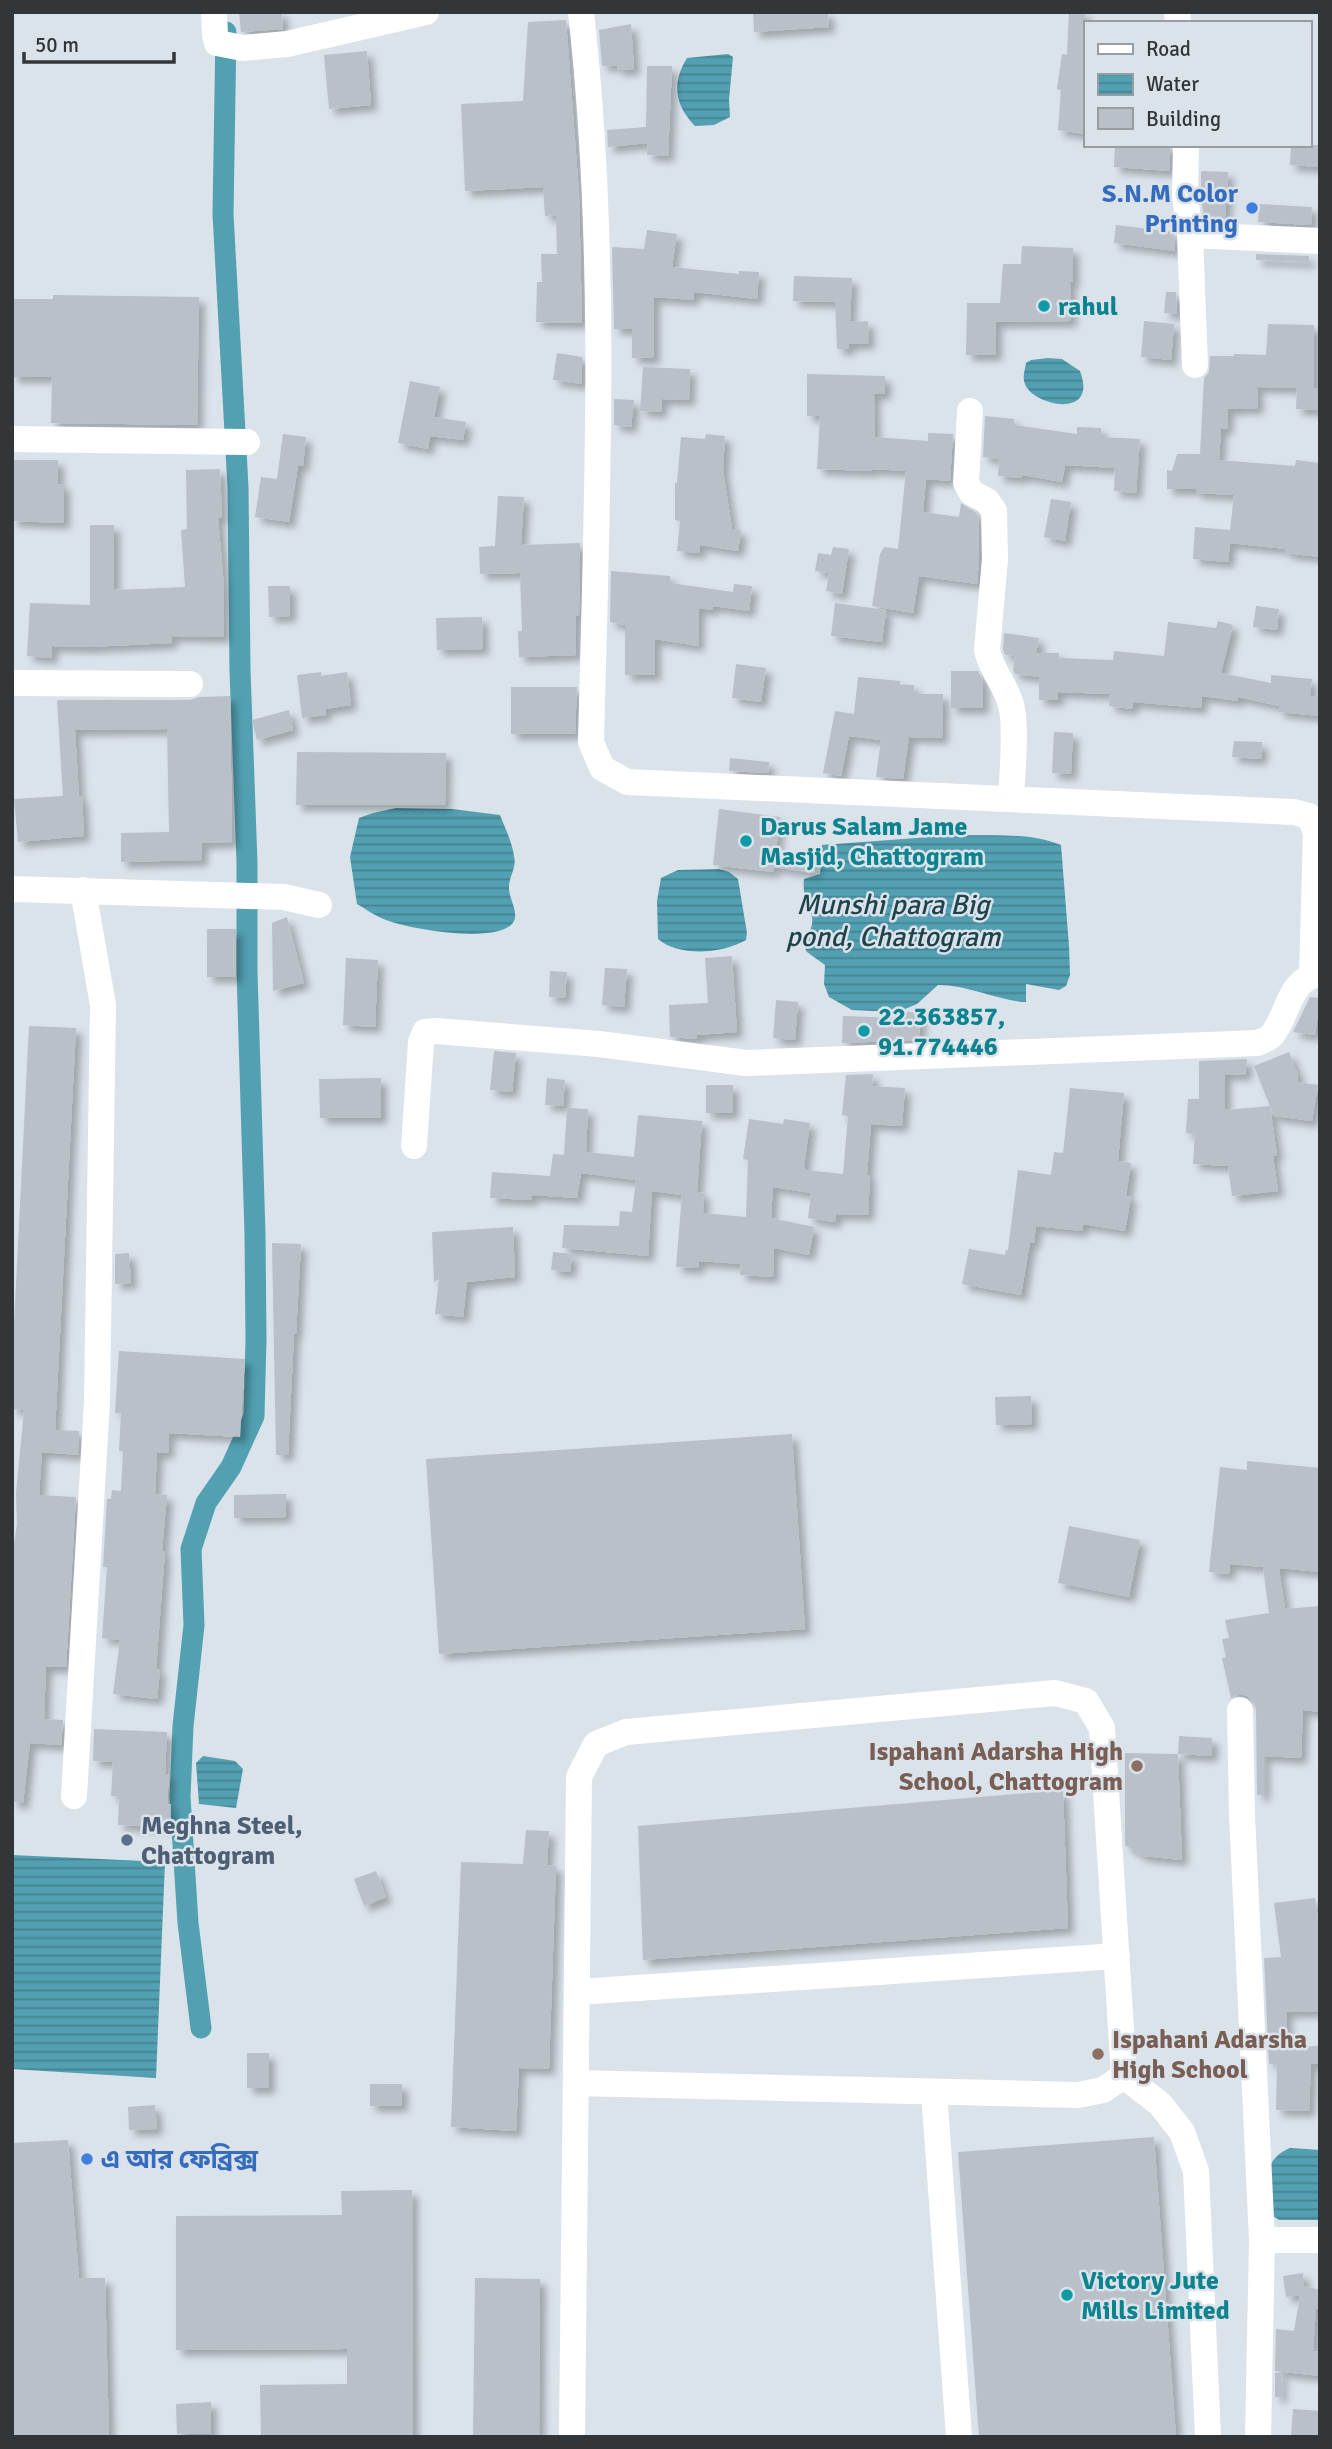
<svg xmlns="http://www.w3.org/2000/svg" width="1332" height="2449" font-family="Signika,'Noto Sans Bengali',sans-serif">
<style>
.water{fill:url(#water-rules)}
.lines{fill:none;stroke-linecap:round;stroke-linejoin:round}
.canal{stroke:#52a0b2;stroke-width:21}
.building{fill:#b9c0c8;filter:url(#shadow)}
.minor{stroke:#fff;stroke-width:26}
.shop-dot{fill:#3f7fe0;stroke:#dae2ea;stroke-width:2.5}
.culture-dot{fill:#0f9aa8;stroke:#dae2ea;stroke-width:2.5}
.education-dot{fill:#8d6e63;stroke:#dae2ea;stroke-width:2.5}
.service-dot{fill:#5c6f8a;stroke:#dae2ea;stroke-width:2.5}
.labels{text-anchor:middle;stroke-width:5;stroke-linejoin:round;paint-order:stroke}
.shop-label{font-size:26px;font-weight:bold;fill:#366cbe;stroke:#dae2ea;text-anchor:end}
.culture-label{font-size:26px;font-weight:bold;fill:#0d838f;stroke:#dae2ea;text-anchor:start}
.education-label{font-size:26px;font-weight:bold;fill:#785e54;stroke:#dae2ea;text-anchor:end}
.service-label{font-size:26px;font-weight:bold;fill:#4e5e75;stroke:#dae2ea;text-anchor:start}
.water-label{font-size:28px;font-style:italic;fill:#1e434c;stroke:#dae2ea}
</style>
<defs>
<pattern id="water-rules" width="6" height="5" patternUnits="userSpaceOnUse" patternTransform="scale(1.75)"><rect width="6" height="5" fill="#52a0b2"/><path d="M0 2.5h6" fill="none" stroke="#458392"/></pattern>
<filter id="shadow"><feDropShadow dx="6" dy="6" stdDeviation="3.5" flood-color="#0004"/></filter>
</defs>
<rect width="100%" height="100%" fill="#dae2ea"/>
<path class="water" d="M728,54L733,57L729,100L730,117L714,125L695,126C674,105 672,82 687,58Z
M1048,358L1062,359L1080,371C1099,421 1032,405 1025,384C1022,377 1025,370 1026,363L1031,360Z
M396,808L452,809L500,815C505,828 512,842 514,856C517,868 509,876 509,887C508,898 521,914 512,924C494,944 409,929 386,920C375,916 366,909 357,904L350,857L359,818L373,813Z
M957,835C992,836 1028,832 1061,845L1069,946L1070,975L1066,986L1059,990L1026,984V1002C995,1000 969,985 938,985L917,1004L905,1009L874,1011L852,1010L829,997L824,984L825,965L807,952L802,942C826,915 800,907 804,879L820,874L822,845Z
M719,869L729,872L738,879L747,933L746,940C722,954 679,957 658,939L657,901L661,878L678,870Z
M203,1756L235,1761L243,1769L236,1808L199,1804L196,1763Z
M12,1855L165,1862L156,2078L12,2069Z
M1290,2148L1320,2150V2220H1279L1269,2213C1267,2185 1260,2161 1290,2148Z"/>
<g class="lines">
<path class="canal" d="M201,2028L188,1923L180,1797L183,1726L194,1625L191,1549L206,1503L231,1467L254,1416L256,1339L255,1234L247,972V863L240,670L238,487L223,214L226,32"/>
</g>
<path class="building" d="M239,12H282L283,29L241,32Z
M753,12H828L829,27L754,32Z
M1069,12H1085V134L1058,130L1061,90L1057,89L1062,54L1067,55Z
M566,20L579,194L582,323L536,322L537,282H542L541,254H557L556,215L545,216L543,187L465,191L461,104L523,101L528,22Z
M631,24L634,69L617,70V65L602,66L599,30Z
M367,51L371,105L329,109L324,55Z
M647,66H672L668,156L647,155L648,143L608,147L607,130L646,127Z
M1115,145H1170V171L1114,167Z
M1291,145H1320V167L1290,165Z
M1201,171L1228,172L1225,221L1204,220L1201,194Z
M1259,204L1312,207L1311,225L1258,222Z
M1116,225L1174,232L1175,251L1114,243Z
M647,230L677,234L672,267L739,274V271L759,272L757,299L694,292L693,300L654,297V358H632V329H614L612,247L644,249Z
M1022,246L1073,248V282H1070L1071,321L996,322V355H966L967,303H1000L1003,264H1021Z
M1256,254L1309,256V262L1256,260Z
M794,276L852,278L850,322L868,321L869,343L849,344V349H837L835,302L793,301Z
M1166,292H1176L1177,314L1164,313Z
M53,295L199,297L197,425L51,423L52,377H12V299H53Z
M1144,321L1174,324L1171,360L1141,357Z
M1268,324L1314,325V388H1320V410L1296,409L1297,388L1257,387L1258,408L1228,409L1227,429L1221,428L1219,460L1295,466L1296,460L1320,463V557L1285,553L1286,549L1230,543L1228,562L1193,559L1195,527L1230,530L1234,495L1196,493V489H1167V470L1172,471L1177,454H1200L1204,378L1209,372L1210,356H1234V354L1266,355Z
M557,353L582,357V384L553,380Z
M643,367L690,369L689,400L662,399L661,412L640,411Z
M807,374L885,376V394H874L875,437L928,441V433L953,434L950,481L926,479L923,512L959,517L961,503L976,513L978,516L979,558L977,584L919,576L913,613L872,606L880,554L884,547L898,549L906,471L872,469V471L817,469L820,416H807Z
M410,381L440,387L434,417L466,422L463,440L430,436L428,449L398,443Z
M614,399L634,400L631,427L614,425Z
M985,416L1014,419V425L1077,434V427L1101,428V437L1140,439L1136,493L1114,491L1115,468L1065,465L1062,482L1022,475V478L998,476L999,459L983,457Z
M283,434L306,437L303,466H298L289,522L255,517L261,477L277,479Z
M706,434L725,436L723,470L732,529L741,530L738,551L700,545L699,553L677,551L680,521L675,520V483H677L681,437L705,439Z
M12,460H58V484H64V523L12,521Z
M220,469L222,518H218L224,587V637L171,636L172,643L88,647L52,646V658L27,656L30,603L90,605V525H114V590L185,587L181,530L187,529L186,470Z
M498,496L524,497L521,545L580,543L579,616H576V655L519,657L518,631H522L520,573L480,574L479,547L495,546Z
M1051,499L1071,502L1065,541L1044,537Z
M833,547L849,549L842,594L826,591L829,573L815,571L818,553L831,555Z
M611,571L670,576V583L733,592L734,584L752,586L749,611L713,606L712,610L699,608L698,646L655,639V675H625V625L610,622Z
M268,586H290V616L269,617Z
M835,603L886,610L882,642L831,636Z
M1256,606L1279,609L1277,630L1253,627Z
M482,617L483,649L437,650L436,618Z
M1218,621L1233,625L1221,673L1271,683V675L1312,679L1310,696H1320V716L1279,712V706L1238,697V701L1202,696L1201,708L1133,702L1132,709L1109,706L1110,694L1058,692V700H1039V677L1015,674L1013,670L1015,656L1005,655L1003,649L1004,633L1039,638L1036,653H1059V658L1113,660L1114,651L1164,656L1168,622L1216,628Z
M736,664L766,668L761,702L732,698Z
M951,671H978L983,682V708H951Z
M321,672V676L347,672L351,705L325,709L326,715L302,718L297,675Z
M858,677L900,681V685H914V694H943L942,738L909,737L903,779L876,777L881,740L849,736L841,776L823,773L835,711L854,714Z
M511,687H577L575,734H511Z
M230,696L232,842L202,843V860L121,862V833L169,832L167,729L75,730L79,797L82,796L84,836L18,842L14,799L63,796L57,700H190L199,697Z
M289,710L293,730L257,740L252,720Z
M1054,732L1073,733L1071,774L1052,773Z
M1234,741L1262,742L1261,759L1232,757Z
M297,752L446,753L445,805H296Z
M730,758L769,762L768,773L729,771Z
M719,809L780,817L776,850L817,855L814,873L774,867L773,872L713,865Z
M287,917L304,983L273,991L272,923Z
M207,929H236V977H207Z
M732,956L737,1032L697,1035V1039L670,1037L669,1005L708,1003L705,958Z
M346,958L378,960L375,1027L343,1025Z
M605,968L627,969L624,1007L602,1005Z
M550,971L567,972L565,998L549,997Z
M1310,997L1320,998L1315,1035L1293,1032Z
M776,1000L798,1002L795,1040L773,1038Z
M900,1011L921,1013L919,1040L842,1043L843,1016L899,1018Z
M29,1026L76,1028L55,1430L79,1431L78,1455L42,1452L39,1495L76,1497L66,1667H46L44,1719L63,1720L61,1745L30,1743L23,1803L12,1802V1544H14L17,1524L16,1493L24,1410L12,1409V1364Z
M494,1051L516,1053L512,1092L490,1090Z
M1289,1052L1298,1075L1297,1082L1318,1085L1312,1121L1274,1116L1270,1106L1277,1155L1273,1156L1278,1191L1232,1196L1228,1166L1193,1164L1195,1134L1186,1133L1188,1099H1199V1061L1247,1059L1245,1075L1225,1074V1110L1270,1106L1254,1066Z
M873,1074L872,1086L905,1088L902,1126L871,1124L867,1175L870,1176L868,1215L836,1214L835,1222L808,1218L811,1193L773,1187L771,1218L814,1227L809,1255L774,1248L773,1277L740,1275L741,1264L699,1261L698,1268L676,1267L682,1195L652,1191L648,1256L562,1248L564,1225L619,1226L620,1211L632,1212L636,1180L581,1173L577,1198L532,1195L531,1200L490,1198L492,1172L550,1176L553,1154L564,1155L567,1108L588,1109L586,1152L634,1157L638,1115L702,1121L697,1192L704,1193L703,1213L746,1217L748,1160L743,1159L749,1119L783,1124L784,1119L810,1123L804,1167L806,1170L843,1174L848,1116L842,1115L846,1075Z
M381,1078V1118H320L319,1079Z
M547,1078L565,1080L563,1106L545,1105Z
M706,1085H733V1113H706Z
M1070,1088L1124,1093L1118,1161L1131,1163L1126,1196L1131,1197L1125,1231L1083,1224L1082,1231L1036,1226L1034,1243L1030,1242L1021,1295L962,1284L969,1249L1005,1255L1006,1250H1008L1018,1170L1051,1175L1054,1152L1063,1153Z
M513,1227L515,1277L467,1282L463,1317L435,1314L439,1279L434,1282L432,1232Z
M272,1243L301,1244L296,1334H294L288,1455H276Z
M553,1252L572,1254L570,1272L551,1270Z
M129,1253L131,1283L115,1284V1254Z
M119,1351L245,1359L240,1437L169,1433L168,1453H157L155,1494L167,1495L162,1551H165L156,1669L160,1670L157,1699L113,1694L120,1640L102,1638L107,1567H103L107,1499H111L112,1490L121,1491L123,1451H119L121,1413H115Z
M1031,1396L1032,1424L996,1425L995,1397Z
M792,1434L805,1629L439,1654L426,1459Z
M1247,1461L1320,1468V1572L1279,1568L1285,1609L1320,1606V1712L1303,1710L1301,1758L1264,1756V1795H1257L1256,1709L1253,1701L1247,1696L1239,1694L1231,1698L1222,1658L1226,1657L1222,1639L1229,1638L1225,1620L1269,1613L1263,1567L1230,1564L1229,1574L1209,1572L1220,1467L1247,1470Z
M286,1494V1517L234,1518V1495Z
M1069,1526L1140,1540L1129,1597L1058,1583Z
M94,1729L167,1732L165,1774H169L167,1804H171L170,1827L118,1825L119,1797L111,1796L113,1762L93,1761Z
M1179,1736L1212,1738V1756L1178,1754Z
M1125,1753L1178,1754L1182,1860L1143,1856L1125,1845Z
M1063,1790L1068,1928L643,1960L638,1826Z
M526,1830L549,1831L547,1865L556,1866L549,2069L519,2068L516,2131L451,2127L461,1862L523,1864Z
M376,1871L386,1897L364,1906L354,1879Z
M1315,1898L1320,1932V2011L1286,2012L1288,2047L1320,2046V2064H1311L1309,2111L1276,2110L1277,2064H1269L1264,1958L1281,1957L1274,1903Z
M247,2053H269V2088H247Z
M370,2084H402V2106H370Z
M155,2105L157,2129L129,2130L128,2107Z
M1154,2137L1176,2437H979L958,2152Z
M68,2140L79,2278H105L109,2437H12V2143Z
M412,2190L413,2437H261L260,2385L347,2384V2349L176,2350V2216L342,2215L341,2191Z
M1303,2273L1304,2286L1320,2290V2309L1316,2308L1313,2351L1320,2352V2376L1275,2371L1276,2329L1294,2331L1300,2295L1286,2297L1283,2276Z
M475,2278L540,2279L539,2437H473Z
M1275,2373H1281V2397H1275Z
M211,2402V2434H177L176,2404Z
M1293,2409L1320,2411V2437H1291Z"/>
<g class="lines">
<path class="minor" d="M214,12L215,35L217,43L243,48L287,44L426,12
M581,12C608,252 597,501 591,742L602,768L627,782L1294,812L1309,816L1316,832L1312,975
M1177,12L1178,23
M1186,145L1185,195L1190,235
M1195,365L1190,235L1320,241
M970,411L966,483L972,493L987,501L994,511L995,559L987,650C991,670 1006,685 1011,705C1017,724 1012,777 1011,799
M12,439L247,442
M12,683L190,684
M12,889L284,897L319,905
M414,1146L421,1042L425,1032L436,1031L599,1044L746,1063L1257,1043C1262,1041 1269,1039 1272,1035C1289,1014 1288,979 1320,974
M1240,1710L1242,1815L1262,2240L1258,2437
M74,1796L97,1401L103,1005L83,890
M578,1992L1117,1956
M577,2083L1078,2095L1103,2090L1124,2076
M934,2092L959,2437
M1262,2240H1320
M572,2437L579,1777L596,1744L626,1732L1055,1693L1086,1701L1102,1728L1124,2076L1160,2104L1182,2132L1196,2171L1208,2437"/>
</g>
<g class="shop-dot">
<circle cx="1252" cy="208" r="7"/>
<circle cx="87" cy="2159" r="7"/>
</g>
<g class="culture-dot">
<circle cx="1044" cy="306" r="7"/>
<circle cx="746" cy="841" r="7"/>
<circle cx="864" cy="1031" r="7"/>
<circle cx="1067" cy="2295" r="7"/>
</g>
<g class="education-dot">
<circle cx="1137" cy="1766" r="7"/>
<circle cx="1098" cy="2054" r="7"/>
</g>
<circle class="service-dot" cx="127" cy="1840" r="7"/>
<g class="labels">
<g class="shop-label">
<text x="1238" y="202">S.N.M Color<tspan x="1238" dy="30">Printing</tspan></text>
<text x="101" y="2168" text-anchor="start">এ আর ফেব্রিক্স</text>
</g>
<g class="culture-label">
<text x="1058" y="315">rahul</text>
<text x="760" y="835">Darus Salam Jame<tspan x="760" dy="30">Masjid, Chattogram</tspan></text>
<text x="878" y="1025">22.363857,<tspan x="878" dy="30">91.774446</tspan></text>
<text x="1081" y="2289">Victory Jute<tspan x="1081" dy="30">Mills Limited</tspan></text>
</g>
<g class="education-label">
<text x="1123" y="1760">Ispahani Adarsha High<tspan x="1123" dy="30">School, Chattogram</tspan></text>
<text x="1112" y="2048" text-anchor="start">Ispahani Adarsha<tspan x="1112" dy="30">High School</tspan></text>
</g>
<g class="service-label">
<text x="141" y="1834">Meghna Steel,<tspan x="141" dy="30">Chattogram</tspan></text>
</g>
<g class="water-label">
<text x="893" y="914">Munshi para Big<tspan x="893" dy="32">pond, Chattogram</tspan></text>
</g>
</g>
<rect width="1332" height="2449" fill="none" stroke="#333639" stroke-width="28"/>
<rect x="1084" y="21" width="228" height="126" fill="#dae2ea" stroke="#979da3" stroke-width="2"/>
<rect x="1098" y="44" width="35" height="10" fill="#ffffff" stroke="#979da3" stroke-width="2"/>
<text x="1146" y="56" font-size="21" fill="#333639">Road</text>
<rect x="1098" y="74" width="35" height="21" fill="url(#water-rules)" stroke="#979da3" stroke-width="2"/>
<text x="1146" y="91" font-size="21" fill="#333639">Water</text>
<rect x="1098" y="108" width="35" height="21" fill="#b9c0c8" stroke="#979da3" stroke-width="2"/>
<text x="1146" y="126" font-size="21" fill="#333639">Building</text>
<path d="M24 52v10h150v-10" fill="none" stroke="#333639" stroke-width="3.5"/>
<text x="35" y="52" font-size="21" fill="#333639" stroke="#dae2ea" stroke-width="5" paint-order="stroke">50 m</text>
</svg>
